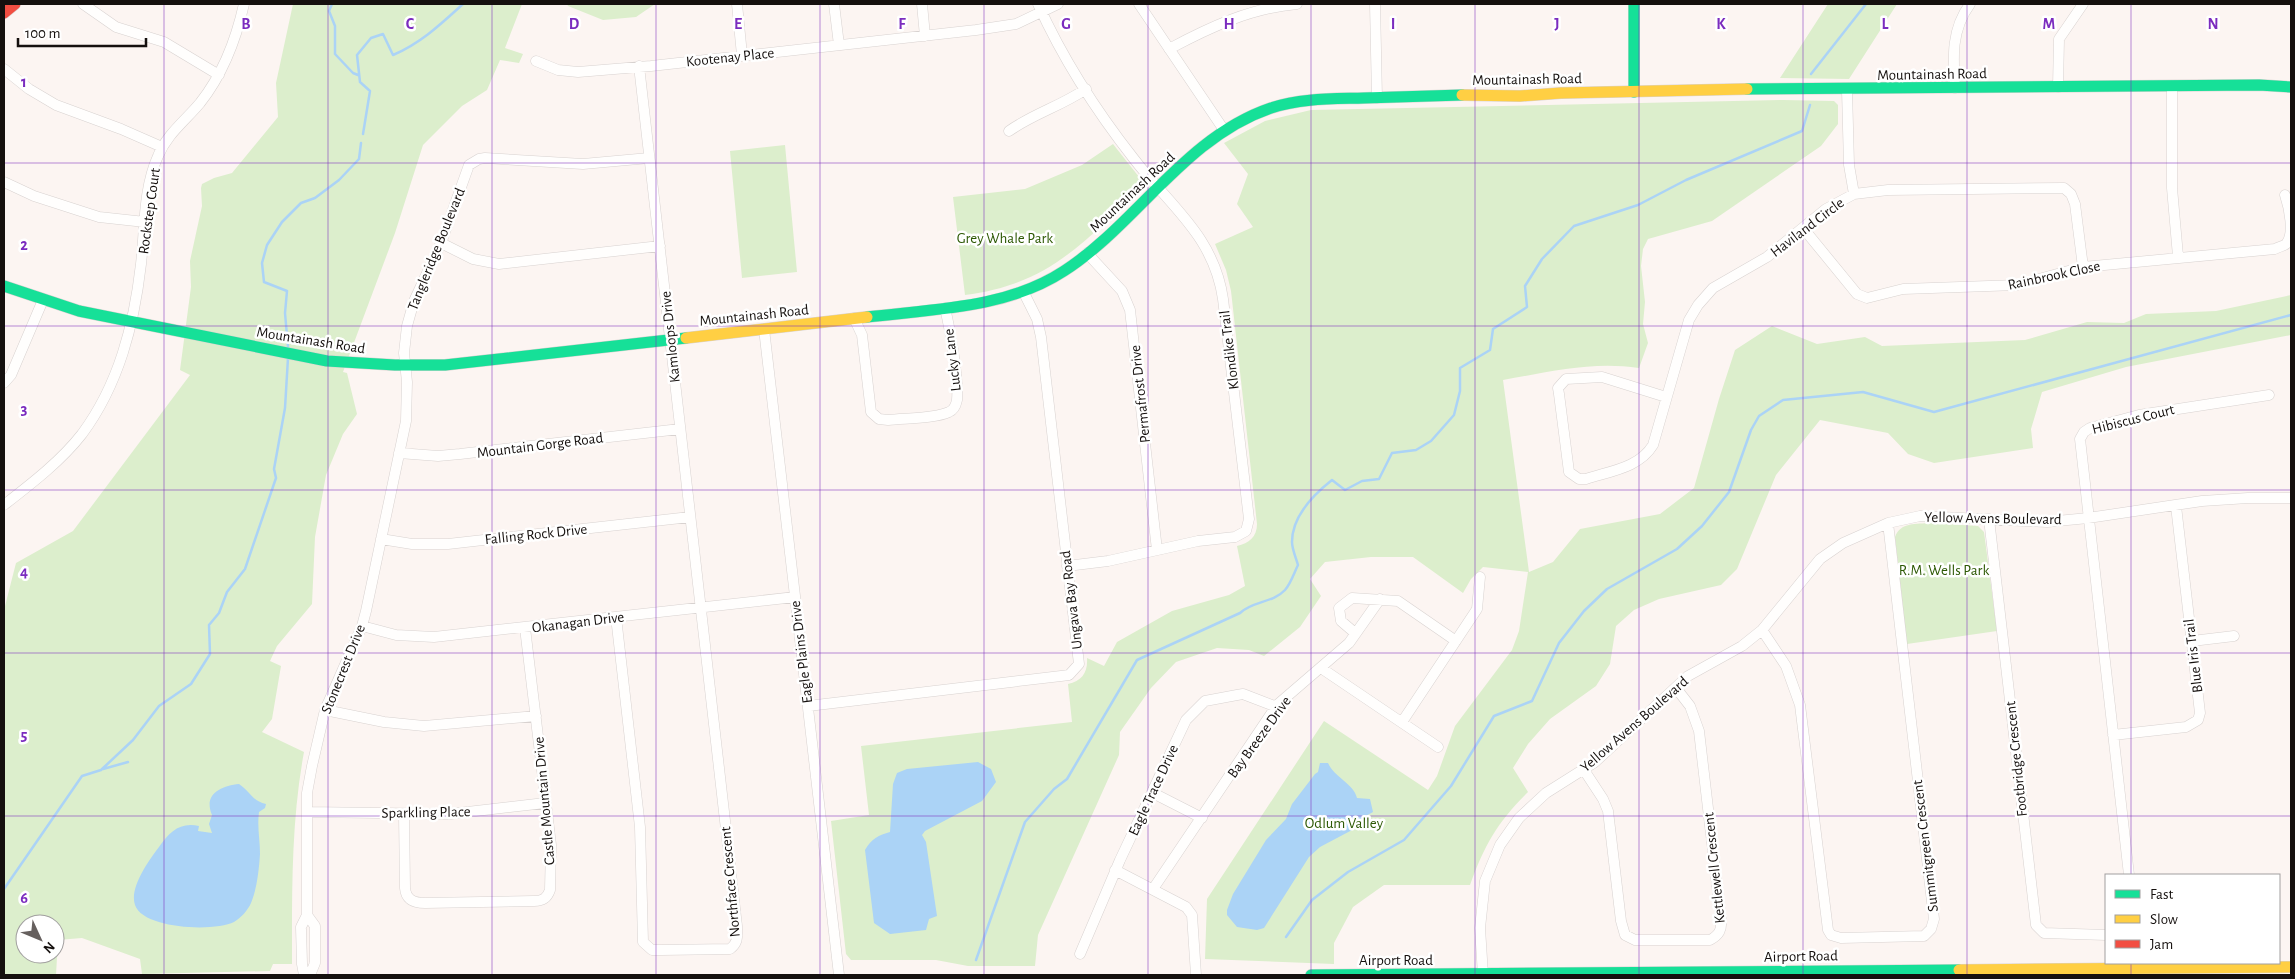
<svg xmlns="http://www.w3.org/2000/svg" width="2295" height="979" font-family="'Alegreya Sans',sans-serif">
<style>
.green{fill:#dceecc;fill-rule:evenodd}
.water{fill:#abd3f6}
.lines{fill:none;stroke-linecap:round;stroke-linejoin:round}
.stream{stroke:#abd3f6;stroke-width:2.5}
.street-casing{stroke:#d8d2d0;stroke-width:11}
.fast-casing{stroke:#d8d2d0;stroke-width:12}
.slow-casing{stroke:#d8d2d0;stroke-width:12}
.jam-casing{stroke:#d8d2d0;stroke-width:12}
.street{stroke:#fffefd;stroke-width:10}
.fast{stroke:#16e098;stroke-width:11}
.slow{stroke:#ffcf43;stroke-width:11}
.jam{stroke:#f24e42;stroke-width:11}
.grid{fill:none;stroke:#7b2cbf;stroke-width:1;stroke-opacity:0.55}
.labels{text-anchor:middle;stroke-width:5;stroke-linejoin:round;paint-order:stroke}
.street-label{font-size:15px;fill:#15100e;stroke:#fff}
.park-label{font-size:15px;fill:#2d5904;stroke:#fff}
.grid-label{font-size:16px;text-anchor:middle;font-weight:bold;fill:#7b2cbf;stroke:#fff;stroke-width:5;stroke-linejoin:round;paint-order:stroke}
</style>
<rect width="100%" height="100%" fill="#fcf5f2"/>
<path class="green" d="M293,4H522L505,48L523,54L519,63L500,60L487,90L462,106L423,145L395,233L343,372L347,373L357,414L343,434L326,475L315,537L312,604L277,646L270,661L281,666L272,719L262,732L304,752C291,822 292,893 292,964H273L270,971L142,974L140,959L82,938L58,940L56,975H4V610L16,563L73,531L190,375L180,370L191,287L190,261L202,206L201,188L202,184L214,178L232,173L278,117L276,83ZM25,924H55V954H25Z
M567,4H655L636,17L603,20L568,6Z
M1828,4H1897L1849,79L1780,78Z
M1783,100L1834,101L1838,105V124L1821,146L1712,221L1648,239L1643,249L1641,266L1645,302L1643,324L1648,343L1639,368C1591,361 1550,372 1503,380L1529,572L1553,562L1580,529L1660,514L1694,488L1719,399L1735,350L1772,326L1817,344L1865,337L1882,346L2025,340L2087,322L2124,323L2146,314L2216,311L2291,295V335L2126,367L2042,392L2031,429L2033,448L1934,463L1908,454L1888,433L1820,420L1776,475L1737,569L1721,585L1659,599L1634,610L1616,626L1610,664L1596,686L1550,719L1528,744L1513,768L1528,792C1497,823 1485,844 1470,885H1384L1353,907L1334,943V964L1205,959L1207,899L1324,721L1428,790L1437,776L1455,726L1512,650L1519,631L1528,572L1483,567L1471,579L1463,593L1413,557H1371L1325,562L1310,579L1321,596L1300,627L1264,656L1249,650L1217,648L1176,662L1151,688L1120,732L1119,755L1038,935L1035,966H968L936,960H851L846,954L831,821L869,815L861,746L1072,722L1068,684C1082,681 1088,672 1087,658L1104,666L1117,642L1172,611L1229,595L1245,586L1237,546C1249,543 1257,537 1257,524L1231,291L1226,270L1215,244L1253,227L1237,204L1248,174L1224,143L1265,121L1311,110Z
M1113,144L1143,182L1142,188C1082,243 1050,284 965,295L953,197L1025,189L1082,165Z
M785,145L797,272L742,278L730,151Z
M1930,523L1978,526L1984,532L1997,631L1907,644L1895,537C1900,522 1917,524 1930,523Z"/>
<path class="water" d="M978,762L991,769L996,782L982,801L925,831L922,835L926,842L937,916L929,919L926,930L890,934L874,923L865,850C871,839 879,835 890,832L893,784L897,773L907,769Z
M1320,763H1328C1334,777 1354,784 1357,798L1370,799L1373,812L1362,818L1354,829L1320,847L1309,857L1264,928L1257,930L1237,927L1227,915V910L1233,894L1266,840L1286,819L1292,804L1315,774L1318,772Z
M239,784C250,791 252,801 266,804L265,808L259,812C257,827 260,839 260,854C259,869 257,889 251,903C248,910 241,918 234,922C214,932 143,929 135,905C129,888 149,860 159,847C170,832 179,822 199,826L198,831L212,833L209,824L212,815C203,794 221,786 239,784Z"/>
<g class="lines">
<path class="stream" d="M332,4L329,11L335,26V54L353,73L358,75
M1811,74L1866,4
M363,134L370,91L360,82L357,55L371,38L383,34L393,55C421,43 441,24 463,4
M288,347L285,313L287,291L264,282L262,263L267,245L282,222L301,203L315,198L339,180L359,159L361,143
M103,769L128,762
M4,889L82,776L101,770L133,740L159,706L191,684L210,654L209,625L219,613L227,592L245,569L276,478L274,469L285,408L288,358
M1286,937L1312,900L1348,872L1404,840L1451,786L1494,716L1532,701L1559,643L1584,611L1607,589L1677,549L1702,526L1729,492L1751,430L1759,416L1783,400L1863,392L1934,412L2291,315
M976,960L1025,822L1054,789L1067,779L1137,660L1240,613C1252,601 1273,603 1285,590C1291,583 1294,573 1298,565C1296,558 1292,549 1292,542C1292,516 1313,495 1332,480L1345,490L1362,481L1379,479L1392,453L1416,450L1431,441L1454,415L1460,391V368L1490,350L1493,329L1527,307L1525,286L1542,259L1574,226L1638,205L1686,180L1802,131L1810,105"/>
<g class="street-casing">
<path id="street" d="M83,4L116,27L164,42L219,75
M737,4L742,55
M834,4L839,45
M922,4L925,36
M1038,4C1063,59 1097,112 1134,159C1170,206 1214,236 1223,299L1249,519L1246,531L1235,537L1198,541L1108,561L1067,566
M1139,4L1224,130
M1375,4L1377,98
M1169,49C1210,27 1251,8 1297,4
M536,61L558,70L578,72L651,66L976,30L1016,24L1058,4
M4,69L29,89L56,105L121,129L162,147
M2058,87L2059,39L2083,4
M2172,87V188L2178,256
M1955,88C1953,57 1951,30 1970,4
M1847,90L1849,165L1854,194
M1009,131C1033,114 1061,106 1086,89
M4,182L34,196L99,217L145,222
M1803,228L1857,294L1867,298L1903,289L2017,285L2083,267L2275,249C2278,247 2284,246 2286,244C2295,234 2289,207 2285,195
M441,243L473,259L499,264L660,246
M1087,253L1122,291L1130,310L1157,550
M854,318L862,335L871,412L879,419L888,420C904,418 934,419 949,412C954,410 956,405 957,400C959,380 950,329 945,308
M764,329L839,975
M4,383L11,375L43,300
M1666,397L1602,377L1566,379L1558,388L1559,394L1569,472L1579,479H1586C1610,471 1639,468 1653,445L1689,320L1698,305L1713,288L1767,257L1826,209L1854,194L1888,190L2064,188L2071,194L2075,204L2083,267
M399,453L438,456L460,454L680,429
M4,505C31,484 61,461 82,434C119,384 134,325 141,264C145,229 143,189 158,156C167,134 185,121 200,103C223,74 236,40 244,4
M1989,519L2036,925L2044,933L2106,935
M381,539L412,544H448L690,517
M616,617L640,827L643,942L652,950H661L730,949C739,942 737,936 737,926L639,66
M362,626L396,635L434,637L795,597
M1762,630L1786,666L1800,705L1828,930L1831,935L1841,938L1924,936L1931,929L1934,919L1888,523
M1355,633L1341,621L1339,608L1352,598L1398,601L1456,641
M2192,641L2234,636
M1321,668L1438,747
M808,706L1061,676L1069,675L1079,664L1041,337L1037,319L1024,293
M325,710L384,722L424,726L536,716
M1402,722L1477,609L1480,577
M2113,735L2186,727L2198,720L2200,713L2176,506
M1584,770L1603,799L1608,811L1621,921L1625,935L1635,940H1710C1719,935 1722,930 1721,920L1699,731L1690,706L1676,688
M1153,793L1202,818
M307,812L450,814L545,803
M404,814L405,888C406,900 414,903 425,903L534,901C543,901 547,898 550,890L551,845L525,628
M1115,870L1186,907L1192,915L1196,975
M2129,875L2080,439L2084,432L2090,428L2139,415L2269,395
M1153,889L1277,705L1349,643L1380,599
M307,915L315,926V963L310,975
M1080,954L1120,860L1186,720L1205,701L1237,695L1243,694L1277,707
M304,975L302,964L301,927L307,915V793L312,766L325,710L362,626L366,611L406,421L407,382L404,353L407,326L414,301L441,243L469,165L479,159L485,158L583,164L649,158
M1483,975L1480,928L1485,881L1500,845L1519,818L1546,793L1595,762L1688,676L1742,646L1762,630L1820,559L1843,543L1888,523L1920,516L2047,522L2088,518L2202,501L2248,498H2291"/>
</g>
<g class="fast-casing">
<path id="fast" d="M1634,4V92
M1747,89L2259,85L2291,87
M4,286L79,311L327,361L395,365H445L686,338
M867,317C933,309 1006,309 1064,271C1137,224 1185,137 1271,108C1301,98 1333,99 1364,98C1397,97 1430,96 1462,95
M1311,975L1959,970"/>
</g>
<g class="slow-casing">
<path id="slow" d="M1462,95L1520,96L1561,93L1747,89
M686,338L867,317
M1959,970L2291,967"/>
</g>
<g class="jam-casing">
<path id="jam" d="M4,13L15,4"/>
</g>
<use href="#street" class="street"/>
<use href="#fast" class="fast"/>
<use href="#slow" class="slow"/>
<use href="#jam" class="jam"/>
</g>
<path class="grid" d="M164,4V975M328,4V975M492,4V975M656,4V975M820,4V975M984,4V975M1148,4V975M1311,4V975M1475,4V975M1639,4V975M1803,4V975M1967,4V975M2131,4V875M4,163H2291M4,326H2291M4,490H2291M4,653H2291M4,816H2291M2131,963V975"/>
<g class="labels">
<g class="street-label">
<text transform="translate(730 57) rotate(-6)" y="5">Kootenay Place</text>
<text transform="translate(1932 74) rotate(-1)" y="5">Mountainash Road</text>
<text transform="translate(1527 79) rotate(-1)" y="5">Mountainash Road</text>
<text transform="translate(1132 192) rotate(-43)" y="5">Mountainash Road</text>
<text transform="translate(149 211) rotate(-82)" y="5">Rockstep Court</text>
<text transform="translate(1807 227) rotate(-37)" y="5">Haviland Circle</text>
<text transform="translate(436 249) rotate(-68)" y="5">Tangleridge Boulevard</text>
<text transform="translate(2054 275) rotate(-12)" y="5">Rainbrook Close</text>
<text transform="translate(754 315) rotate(-6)" y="5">Mountainash Road</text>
<text transform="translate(670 337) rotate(-96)" y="5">Kamloops Drive</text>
<text transform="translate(311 340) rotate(9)" y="5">Mountainash Road</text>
<text transform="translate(1229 350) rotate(-97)" y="5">Klondike Trail</text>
<text transform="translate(952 360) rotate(-97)" y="5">Lucky Lane</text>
<text transform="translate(1140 394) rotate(-96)" y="5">Permafrost Drive</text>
<text transform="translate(2133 419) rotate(-14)" y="5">Hibiscus Court</text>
<text transform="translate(540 445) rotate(-7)" y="5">Mountain Gorge Road</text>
<text transform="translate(1993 518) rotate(1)" y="5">Yellow Avens Boulevard</text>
<text transform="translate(536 534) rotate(-6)" y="5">Falling Rock Drive</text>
<text transform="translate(1071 600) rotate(-97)" y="5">Ungava Bay Road</text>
<text transform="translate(578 622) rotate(-7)" y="5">Okanagan Drive</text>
<text transform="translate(801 652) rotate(-97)" y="5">Eagle Plains Drive</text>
<text transform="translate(2193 656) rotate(-97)" y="5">Blue Iris Trail</text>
<text transform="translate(343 669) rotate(-68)" y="5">Stonecrest Drive</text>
<text transform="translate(1634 724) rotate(-41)" y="5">Yellow Avens Boulevard</text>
<text transform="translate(1259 737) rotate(-54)" y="5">Bay Breeze Drive</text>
<text transform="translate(2016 759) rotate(-96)" y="5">Footbridge Crescent</text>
<text transform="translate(1153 790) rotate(-65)" y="5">Eagle Trace Drive</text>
<text transform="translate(544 801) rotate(-95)" y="5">Castle Mountain Drive</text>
<text transform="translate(426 812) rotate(-1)" y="5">Sparkling Place</text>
<text transform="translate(1925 846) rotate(-97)" y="5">Summitgreen Crescent</text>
<text transform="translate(1714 868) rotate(-96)" y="5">Kettlewell Crescent</text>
<text transform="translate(730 882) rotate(-95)" y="5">Northface Crescent</text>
<text transform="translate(1801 956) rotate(-1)" y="5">Airport Road</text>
<text x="1396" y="965">Airport Road</text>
</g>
<g class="park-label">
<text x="1005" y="243">Grey Whale Park</text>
<text x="1944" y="575">R.M. Wells Park</text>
<text x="1344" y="828">Odlum Valley</text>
</g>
</g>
<g class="grid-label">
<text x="246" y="29">B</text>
<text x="410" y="29">C</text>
<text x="574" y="29">D</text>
<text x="738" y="29">E</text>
<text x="902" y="29">F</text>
<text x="1066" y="29">G</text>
<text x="1229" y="29">H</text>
<text x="1393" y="29">I</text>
<text x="1557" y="29">J</text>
<text x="1721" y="29">K</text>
<text x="1885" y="29">L</text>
<text x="2049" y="29">M</text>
<text x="2213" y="29">N</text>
<text x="24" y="87">1</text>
<text x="24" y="250">2</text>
<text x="24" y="414">3</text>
<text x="24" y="577">4</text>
<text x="24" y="740">5</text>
<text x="24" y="903">6</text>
</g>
<rect width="2295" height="979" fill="none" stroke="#15100e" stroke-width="10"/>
<rect x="2105" y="874" width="175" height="90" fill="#ffffff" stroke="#a19f9f"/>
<rect x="2115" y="890" width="25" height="8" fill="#16e098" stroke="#a19f9f"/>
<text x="2150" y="899" font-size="15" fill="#15100e">Fast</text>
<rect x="2115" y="915" width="25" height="8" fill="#ffcf43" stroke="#a19f9f"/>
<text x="2150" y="924" font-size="15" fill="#15100e">Slow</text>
<rect x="2115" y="940" width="25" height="8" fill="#f24e42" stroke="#a19f9f"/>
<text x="2150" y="949" font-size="15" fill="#15100e">Jam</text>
<g transform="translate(40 939) rotate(134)"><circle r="24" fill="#ffffff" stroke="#a19f9f"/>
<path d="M0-4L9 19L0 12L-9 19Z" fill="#66605e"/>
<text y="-8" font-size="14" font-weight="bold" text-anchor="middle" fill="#15100e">N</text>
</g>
<path d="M18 38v8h128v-8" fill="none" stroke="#15100e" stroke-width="2.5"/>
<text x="25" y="38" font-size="15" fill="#15100e" stroke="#ffffff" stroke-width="4" paint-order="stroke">100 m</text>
</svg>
